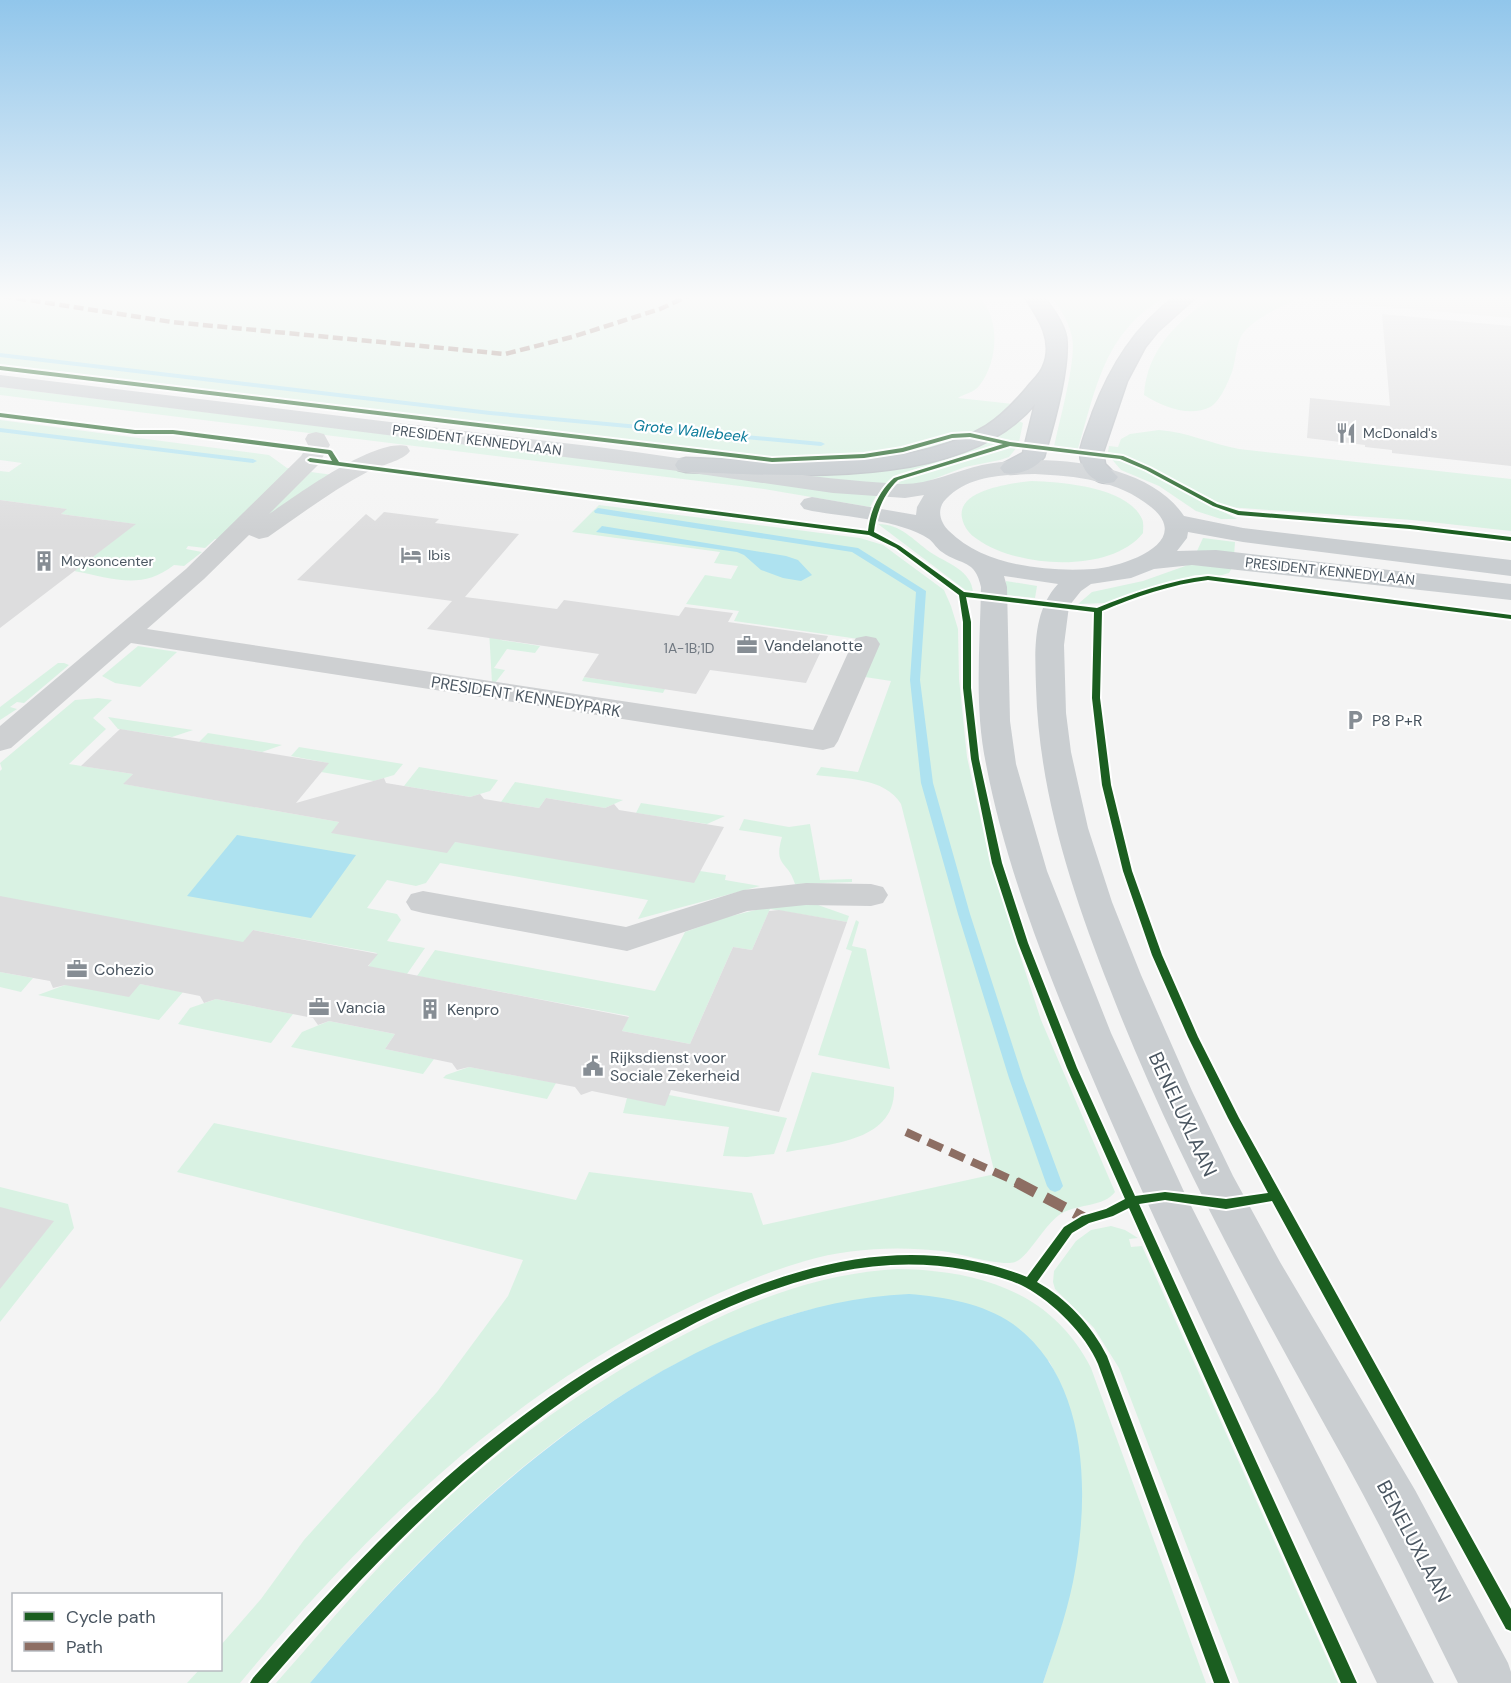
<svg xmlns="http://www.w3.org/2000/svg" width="1511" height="1683" font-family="'DM Sans',sans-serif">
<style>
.commercial{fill:#e8e7e3}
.green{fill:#d9f2e3}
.water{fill:#aee2f0}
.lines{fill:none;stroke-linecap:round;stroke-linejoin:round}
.stream{fill:#aee2f0;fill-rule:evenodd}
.building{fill:#ddddde}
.highway-casing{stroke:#b9bec3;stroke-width:3}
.minor{fill:#ced0d2;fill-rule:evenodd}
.major{fill:#caced1;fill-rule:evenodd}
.highway{fill:#bec4c9;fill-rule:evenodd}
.quiet-far2{stroke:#8d6e63;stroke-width:4.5;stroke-dasharray:10 4.5;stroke-linecap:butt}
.quiet-far1{stroke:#8d6e63;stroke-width:8;stroke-dasharray:16 8;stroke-linecap:butt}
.quiet{stroke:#8d6e63;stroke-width:11;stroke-dasharray:22 11;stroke-linecap:butt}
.cycleway-casing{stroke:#fff;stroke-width:4}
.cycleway{fill:#1b5e20;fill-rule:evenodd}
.labels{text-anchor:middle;stroke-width:4.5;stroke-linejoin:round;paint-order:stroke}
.far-poi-label{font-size:14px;fill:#4a5661;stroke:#fff;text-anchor:start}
.far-street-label{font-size:14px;fill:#4a5661;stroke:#fff}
.number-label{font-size:14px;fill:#707881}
.far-water-label{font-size:15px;font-style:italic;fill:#0c7c9b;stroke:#fff}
.poi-label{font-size:16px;fill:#4a5661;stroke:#fff;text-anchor:start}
.street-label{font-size:16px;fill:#4a5661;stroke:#fff}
.near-street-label{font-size:20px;fill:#4a5661;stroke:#fff}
</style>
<rect width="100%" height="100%" fill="#f4f4f4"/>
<path class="commercial" d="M1303,296H1511V318L1296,299Z"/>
<path class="green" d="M0,296H979C1001,320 998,362 979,386C975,392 964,394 958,398L1013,404L1002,417L976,434L955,433L897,449L848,456L796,458L757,457L0,366Z
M1051,296H1166C1104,333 1097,385 1078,449L1054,447C1059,422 1077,359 1072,337C1069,322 1060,308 1051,296Z
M1215,296H1303C1284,305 1257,317 1244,332C1236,341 1236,361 1232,372C1228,382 1220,402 1210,407C1189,418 1162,406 1144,395C1147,349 1178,320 1215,296Z
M0,387L874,494L876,496L870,507L764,489L0,395Z
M0,420L269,455L287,468H293L221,539H215L205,548L188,546L186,549L202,552L184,566L174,565C141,591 112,578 74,571L135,524L61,514L66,509L0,500V471L9,472L22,463L0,460Z
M1019,421L1023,423L1019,442L993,437Z
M1159,430C1187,432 1212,444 1239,449L1511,479V531L1412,520L1227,507L1144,464L1108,452L1109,446L1118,447L1121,439L1130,434Z
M957,437H968L915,454L826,465V461L884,454Z
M986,441L1002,444L899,474L881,487L780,473L964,450Z
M1017,447L1009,457L1000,460L965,467L923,483L896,487L902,479L912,475L1006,448Z
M1109,456L1138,466L1237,519H1221L1196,511L1159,486L1121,470Z
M311,472L333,475L277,515L267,514Z
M1032,481C1062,482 1128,487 1142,519C1144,523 1143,529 1143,533C1111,574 1016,568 977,539C969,534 964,527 962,518C956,489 1014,483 1032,481Z
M599,505L860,538L883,545L944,590L951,606L958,629L959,679L967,757L991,866L1041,1020L1115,1192C1104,1207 1078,1204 1062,1213C1044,1224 1029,1257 1015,1262C1002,1267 958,1253 942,1251C897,1246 849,1248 805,1261C760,1274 715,1294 673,1315C500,1401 362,1536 240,1683H187L199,1670H220L221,1645L261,1599L304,1540L437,1392L508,1296L523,1260L177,1172L214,1123L576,1200L589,1172L752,1193L763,1225L995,1174L901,804C885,777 844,779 816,775L821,767L858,772L891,681L865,677L879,642L734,621L739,611L686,604L705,575L731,579L738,566L714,563L720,552L572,532Z
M878,524C901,524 913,540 930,552C946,563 972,570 973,593L968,592Z
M1203,538L1235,542L1234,556L1197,551Z
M1188,565L1233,566L1229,573L1219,576L1195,575L1119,598L1108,603L1078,604L1092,592L1143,581Z
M1006,581L1037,586L1035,598L1005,595Z
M489,630L501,640L540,646L535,653L507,649L494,668L505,670L495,683H492Z
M138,646L177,652L140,687L115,683L102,676Z
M58,663H64L69,665L24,703L17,702L10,707L17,709L0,720V707Z
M584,677L665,689L663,693L582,681Z
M98,698L112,700L93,718L106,729L69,764L133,774L124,784L339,822L332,833L455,842L700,871L726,875L725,880L760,886L638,919L648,900L440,863L426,883L416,886L387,880L367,908L397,914L401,920L387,941L425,948L407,974L368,967L377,953L253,930L243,943L0,906V771L2,769L0,763L75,700Z
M108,717L193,730L172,737L118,729Z
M208,733L282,745L262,752L199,742Z
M299,747L403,764L394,775L374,781L321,772L328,763L291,756Z
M419,767L498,780L490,791L470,797L404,786Z
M515,782L623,800L605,808L546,798L539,808L501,802Z
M641,803L725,816L707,824L636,813Z
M744,819L789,827L810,824L820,880L852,879V882L795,884C788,860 773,867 782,837L739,830Z
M781,904L818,905L849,916L847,922L770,909L752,950L733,947L690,1044L622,1031L629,1016L417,976L435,950L655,991L685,932L727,917Z
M856,920L859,922L852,946L866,949L890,1069L818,1055L852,951L846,949Z
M0,972L33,978L21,992L0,987Z
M140,984L183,992L159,1020L38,995L65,985Z
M216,999L293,1014L271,1043L178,1024L190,1008Z
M329,1021L395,1034L385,1049L434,1059L423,1074L291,1047L302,1032Z
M469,1067L556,1083L547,1099L443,1078L446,1075Z
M812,1072L894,1087C897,1143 826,1144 786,1152Z
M669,1095L787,1118L774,1154L747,1157L723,1156L729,1127L623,1113L627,1098Z
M0,1187L68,1204L74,1228L0,1322Z
M1111,1226L1125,1230L1138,1238L1129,1239L1131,1247L1142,1246L1338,1683H1239L1119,1368L1094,1328L1055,1289L1053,1282L1054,1271L1076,1241L1091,1230Z
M897,1269C977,1270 1052,1291 1091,1368L1206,1683H1043C1078,1579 1105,1463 1049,1361L817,1308C788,1314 762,1325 735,1336C568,1405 424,1546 310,1683H276C336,1615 395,1544 463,1484C533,1423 611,1371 693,1330C757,1298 824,1273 897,1269Z"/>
<path class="water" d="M602,526L786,556L798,560L812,575L801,581L783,578L761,570L744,555L737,552L596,532Z
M237,835L356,855L311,918L187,896Z
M909,1294C944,1297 983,1303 1013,1324C1090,1380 1090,1497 1073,1582C1066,1616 1054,1650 1043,1683H310C454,1511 672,1304 909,1294Z"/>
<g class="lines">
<path class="stream" d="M0,353L490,411L821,442L825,444L821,446L490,415L0,357Z
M0,428L253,459L257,461L253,463L0,432Z
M598,508L858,548L926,591L920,680L933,783L970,914L1023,1078L1063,1186L1060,1190L1055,1192L1050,1190L1047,1186L1009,1078L958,914L921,783L910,680L916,592L852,552L595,513L594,511Z"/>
</g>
<path class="building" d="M1382,314L1511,326V466L1392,453V450L1365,447V445L1307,438L1310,398L1390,406Z
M0,500L67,509L61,514L136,524L0,628Z
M384,512L439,519L435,523L519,534L465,597L557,609L564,600L679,616L685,607L733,613L728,622L828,636L806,683L710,670L696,694L584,677L599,654L427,629L452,601L297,580L366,514L375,521Z
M120,729L329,763L296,803L384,778L386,783L470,797L480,794L484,799L539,808L546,798L605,808L614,804L619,810L724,827L694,883L455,842L447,853L331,833L339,822L123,784L133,774L81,766Z
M0,896L243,942L253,930L378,954L368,966L629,1017L622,1031L690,1044L733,947L752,950L769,911L779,910L847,922L779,1112L671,1090L665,1106L592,1091L581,1095L575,1087L469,1067L457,1070L452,1063L385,1049L395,1034L329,1021L318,1025L313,1018L216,999L204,1003L200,996L140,984L129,997L65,985L53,988L50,981L0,972Z
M0,1207L54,1221L0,1289Z"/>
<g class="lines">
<g class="highway-casing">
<path id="highway" d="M1024,296H1043C1052,308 1063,322 1066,337C1070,367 1053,427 1044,457C1036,469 1017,476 1004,473L1000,468L1004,463L1023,453L1035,404C962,491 789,475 686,472L678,470L675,465L678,460L686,458C776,461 906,474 986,426C1002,416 1014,403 1026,389C1031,382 1040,375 1043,367C1055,341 1038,317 1024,296Z
M1176,296H1197L1157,332L1145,347L1127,381L1103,452L1105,464L1118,477L1114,482C1096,487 1080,471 1080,452C1082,439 1089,425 1093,412C1111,365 1135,327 1176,296Z"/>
</g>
<path class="minor" d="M316,432L324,434L330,445L318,465L269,514C297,495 374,438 407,446L410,451C403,461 381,465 369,471C333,490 301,514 268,537L259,539L249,535L204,579L147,629L813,730L852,644L856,638L866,636L876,638L880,644L838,741L834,747L823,750L131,643L11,748L0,751V726L186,569L301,456L308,445L305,439L308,434Z
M806,883L871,884L883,887L888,895L883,903L871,906L806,905L747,911L627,951L423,913L411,910L406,902L411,894L423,891L626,927L743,890Z"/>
<path class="major" d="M0,375C199,399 398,423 598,447C698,460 798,478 900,484C928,485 955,471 982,465C1042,453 1147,460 1184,516L1243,528L1511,560V576L1243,542L1188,532L1187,538L1177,551L1216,550L1511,584V600L1192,565L1154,569L1131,578L1091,584L1081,591L1069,606L1064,645L1066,713L1071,752L1088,828L1112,902L1141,975L1192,1091L1233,1176L1280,1262L1415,1490L1508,1663L1511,1672V1683H1458C1421,1609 1386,1535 1346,1463C1259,1307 1175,1157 1110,989C1072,892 1039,793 1036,687C1035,652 1032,612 1058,584L1004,576L1007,587L1010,721L1016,764L1047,871L1111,1033L1186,1196L1434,1683H1377C1288,1496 1194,1311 1111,1121C1062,1008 1009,885 986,764C974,706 980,646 981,587C975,559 962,566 942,552C937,549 934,543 929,539C900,520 847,517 812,511L804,509L800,504L804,499L812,497L916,515L917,507L924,495L905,498L833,493L686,472L0,387ZM1035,474C1076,476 1118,480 1151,507C1195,543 1122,567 1094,569C1046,572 984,566 949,531C940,522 936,509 946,499C969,475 1004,475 1035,474Z"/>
<use href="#highway" class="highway"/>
<path class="quiet-far2" d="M2,296L172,322L505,354L572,337L660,309L688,296"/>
<path class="quiet-far1" d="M906,1132L1019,1183"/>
<path class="quiet" d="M1016,1182L1086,1219"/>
<g class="cycleway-casing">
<path id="cycleway" d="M0,366L772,458L864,454L902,448L952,434L970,433L1010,442L1123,456L1150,468L1217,504L1239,511L1410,525L1511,537V541L1410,529L1238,515L1213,506L1146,470L1120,459L1010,446L898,480C884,493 876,513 874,532L900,546L964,592L1097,608C1131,594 1171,580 1208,576L1511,615V619L1208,580C1172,584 1135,597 1102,611L1100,698L1111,785L1132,871L1162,955L1198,1037L1239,1118L1511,1609V1631L1506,1629L1272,1201L1226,1209L1165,1200L1139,1204L1357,1683H1341L1129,1208L1113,1216L1089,1223L1072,1233L1037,1282C1066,1298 1092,1326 1107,1356L1230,1683H1214L1098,1364C1086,1335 1053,1302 1025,1287C1008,1278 987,1274 967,1270C873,1252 781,1281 697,1322C661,1341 625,1360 591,1382C467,1464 365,1571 268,1683H250L253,1678C319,1602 387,1528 463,1463C531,1406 604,1356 683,1318C791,1265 910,1230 1027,1277L1064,1227L1082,1216L1106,1209L1125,1199L1067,1068L1018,943L992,863L971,759L963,688V622L959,595L896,548L869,535L310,462L307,460L310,458L332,461L328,454L173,434H135L0,417V413L135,430H173L330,450L332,451L339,462L868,531C870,511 879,491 894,478L1003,444L970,437L952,438L903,452L864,458L772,462L0,370ZM966,597L1094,612L1092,698L1102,785L1123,871L1152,955L1188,1037L1228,1118L1268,1193L1226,1199L1165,1192L1135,1196L1077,1068L1028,943L1002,863L979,759L971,688V622Z"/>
</g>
<use href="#cycleway" class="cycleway"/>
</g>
<linearGradient id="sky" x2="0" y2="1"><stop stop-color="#91c6eb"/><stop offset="0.56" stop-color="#fafafa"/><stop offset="1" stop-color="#fafafa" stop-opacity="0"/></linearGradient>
<rect width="1511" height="532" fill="url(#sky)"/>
<defs>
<g id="restaurant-bare" transform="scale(1.62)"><path d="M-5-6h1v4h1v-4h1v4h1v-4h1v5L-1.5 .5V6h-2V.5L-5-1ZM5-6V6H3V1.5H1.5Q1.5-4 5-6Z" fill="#868d94" stroke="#fff" stroke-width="2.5" paint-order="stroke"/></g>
<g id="hotel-bare" transform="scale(1.62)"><path d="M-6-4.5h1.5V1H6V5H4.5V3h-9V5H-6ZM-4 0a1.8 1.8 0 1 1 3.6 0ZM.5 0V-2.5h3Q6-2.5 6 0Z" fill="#868d94" stroke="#fff" stroke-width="2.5" paint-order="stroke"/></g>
<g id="building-bare" transform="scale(1.62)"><path d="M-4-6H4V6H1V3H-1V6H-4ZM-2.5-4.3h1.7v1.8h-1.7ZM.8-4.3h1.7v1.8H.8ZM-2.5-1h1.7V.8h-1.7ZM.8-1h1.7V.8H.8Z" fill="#868d94" stroke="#fff" stroke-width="2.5" paint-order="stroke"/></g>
<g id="office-bare" transform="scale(1.62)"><path d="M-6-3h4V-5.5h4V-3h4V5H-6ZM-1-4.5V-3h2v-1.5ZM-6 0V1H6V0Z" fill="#868d94" stroke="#fff" stroke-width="2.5" paint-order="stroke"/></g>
<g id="parking-bare" transform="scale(1.62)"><path d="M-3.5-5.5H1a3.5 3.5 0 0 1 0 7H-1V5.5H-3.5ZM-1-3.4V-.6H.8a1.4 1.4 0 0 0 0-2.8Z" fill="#868d94" stroke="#fff" stroke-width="2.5" paint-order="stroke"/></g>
<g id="civic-bare" transform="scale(1.62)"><path d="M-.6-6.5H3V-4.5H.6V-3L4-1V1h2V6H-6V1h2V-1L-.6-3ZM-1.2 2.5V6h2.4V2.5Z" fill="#868d94" stroke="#fff" stroke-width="2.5" paint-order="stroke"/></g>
</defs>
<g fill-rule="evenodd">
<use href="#restaurant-bare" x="1346" y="433"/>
<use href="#hotel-bare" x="411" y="555"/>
<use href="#building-bare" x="44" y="561"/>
<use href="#office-bare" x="747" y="645"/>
<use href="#parking-bare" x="1355" y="720"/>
<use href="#office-bare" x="77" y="969"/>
<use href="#office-bare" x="319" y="1007"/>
<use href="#building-bare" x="430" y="1009"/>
<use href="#civic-bare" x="593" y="1066"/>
</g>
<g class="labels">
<g class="far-poi-label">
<text x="1363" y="438">McDonald's</text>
<text x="428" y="560">Ibis</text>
<text x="61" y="566">Moysoncenter</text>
</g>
<g class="far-street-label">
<text transform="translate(477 440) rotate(7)" y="5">PRESIDENT KENNEDYLAAN</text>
<text transform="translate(1330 571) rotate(6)" y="5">PRESIDENT KENNEDYLAAN</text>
</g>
<g class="number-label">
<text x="689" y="653">1A-1B;1D</text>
</g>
<g class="far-water-label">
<text transform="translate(691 431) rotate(6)" y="5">Grote Wallebeek</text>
</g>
<g class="poi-label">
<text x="764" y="651">Vandelanotte</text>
<text x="1372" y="726">P8 P+R</text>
<text x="94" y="975">Cohezio</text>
<text x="336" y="1013">Vancia</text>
<text x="447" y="1015">Kenpro</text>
<text x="610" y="1063">Rijksdienst voor<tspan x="610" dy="18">Sociale Zekerheid</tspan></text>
</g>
<g class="street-label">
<text transform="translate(526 696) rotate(9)" y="6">PRESIDENT KENNEDYPARK</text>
</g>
<g class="near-street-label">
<text transform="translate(1183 1114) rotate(65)" y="7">BENELUXLAAN</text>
<text transform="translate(1414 1541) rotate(62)" y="7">BENELUXLAAN</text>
</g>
</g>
<rect x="12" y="1593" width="210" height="78" fill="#ffffff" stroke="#b7bbc0" stroke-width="1.5"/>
<rect x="24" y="1612" width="30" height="9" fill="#1b5e20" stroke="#b7bbc0" stroke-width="1.5"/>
<text x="66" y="1623" font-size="18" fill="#4a5661">Cycle path</text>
<rect x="24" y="1642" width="30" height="9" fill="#8d6e63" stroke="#b7bbc0" stroke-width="1.5"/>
<text x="66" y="1653" font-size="18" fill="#4a5661">Path</text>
</svg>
